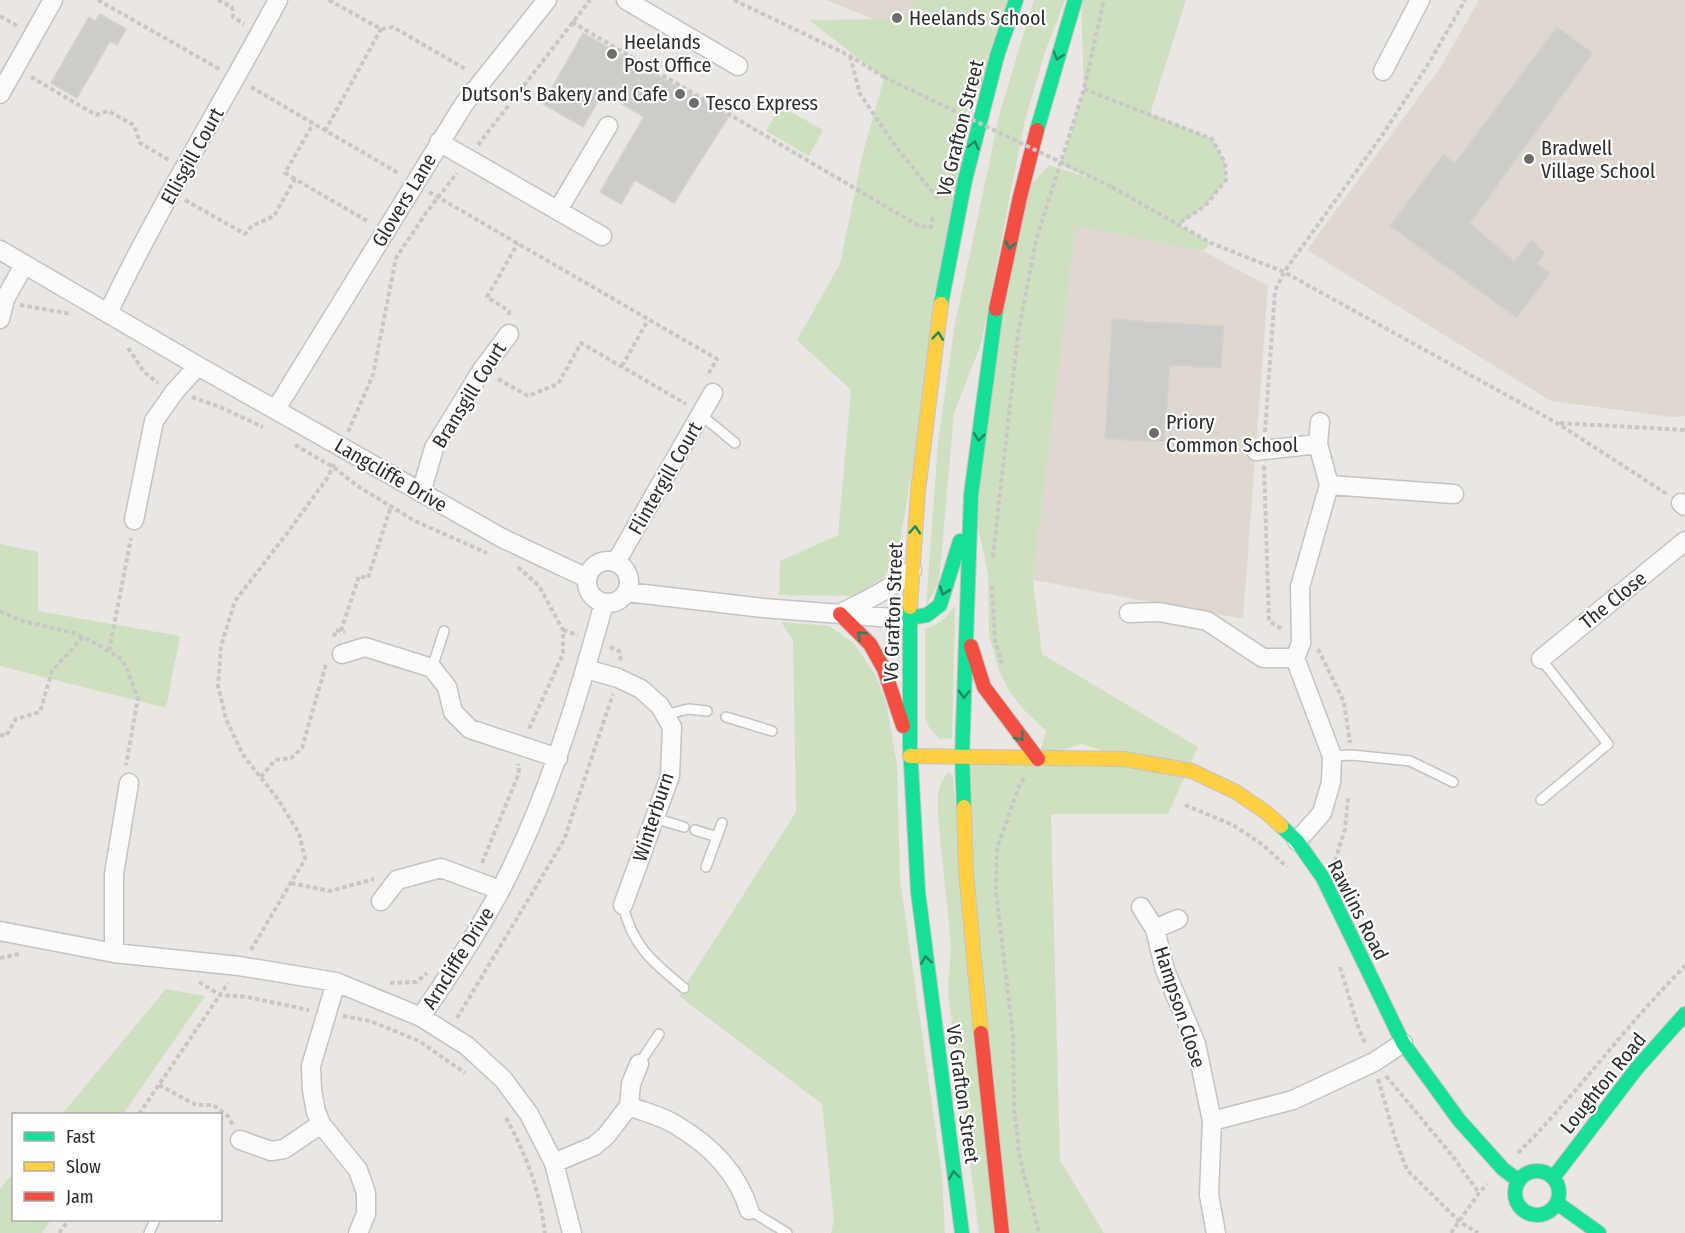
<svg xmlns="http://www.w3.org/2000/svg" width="1685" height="1233" font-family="'Fira Sans Condensed',sans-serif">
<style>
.education{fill:#dfd8d0}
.green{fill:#cfe0c0;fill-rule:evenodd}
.building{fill:#ceccc9;stroke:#d4d2cf;stroke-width:1.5}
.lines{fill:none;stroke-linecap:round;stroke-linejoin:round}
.lane-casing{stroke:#c4c3c2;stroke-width:12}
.street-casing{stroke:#c4c3c2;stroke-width:21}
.fast-casing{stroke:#c4c3c2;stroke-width:16}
.slow-casing{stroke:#c4c3c2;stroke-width:16}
.jam-casing{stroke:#c4c3c2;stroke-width:16}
.path{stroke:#c7c7c6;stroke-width:4;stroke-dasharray:4.5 3;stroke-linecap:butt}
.lane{stroke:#fcfbfb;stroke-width:9}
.street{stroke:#fcfbfb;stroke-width:18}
.fast{stroke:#16e098;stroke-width:14}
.slow{stroke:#ffcf43;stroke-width:14}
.jam{stroke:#f24e42;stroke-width:14}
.path-bridge{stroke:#c7c7c6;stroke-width:4;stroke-dasharray:4.5 3;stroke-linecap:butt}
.oneway{stroke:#218662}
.poi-dot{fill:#6e6d6c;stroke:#fff;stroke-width:2}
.labels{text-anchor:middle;stroke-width:4.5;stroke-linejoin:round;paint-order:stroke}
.poi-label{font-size:20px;fill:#2c2c2c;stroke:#fff;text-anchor:start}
.street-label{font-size:20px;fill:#2c2c2c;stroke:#fff}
</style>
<rect width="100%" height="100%" fill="#e9e6e3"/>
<path class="education" d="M826,0H931L916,36Z
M1479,0H1685V416L1672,417L1551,401L1307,250L1440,68Z
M1076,226L1203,251L1268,286L1243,619L1033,580Z"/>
<path class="green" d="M916,0H1016L997,56L965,115V180L942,298L898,552L884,577L854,596L779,595L780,561L838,535L851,390L797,340L840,264L863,153L884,78L809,20L906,19Z
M1034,0H1065L1045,52L1024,124L981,344L954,413L939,582L926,606L938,444L954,329L1000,112Z
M1081,0H1186L1150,114L1212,139L1225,163L1226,180L1205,206L1178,225L1211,243L1203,251L1076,226L1033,580L1042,654L1198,747L1168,814H1051L1060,1160L1104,1233H1002L962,757L1038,759L1046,731L1026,712L1011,694L1000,673L989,636L988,573L971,495L1020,197L1049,165L1101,182L1061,165L1084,89ZM1081,744L1144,763L1040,758Z
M780,106L823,130L809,156L766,131Z
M0,544L38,552V611L180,636L166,708L0,666Z
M955,605L952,738L940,739L929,727L925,718V629C939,624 947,618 955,605Z
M781,622L829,626L854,643L876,676L887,706L897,765L900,879L942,1175L945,1233H831L834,1220L822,1104L679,996L796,812L793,640Z
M948,772L953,776L994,1233H979L948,992L951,945L938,817V794L941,783Z
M166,989L205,996L123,1114H62Z
M13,1173L14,1220H51L42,1233H0V1189Z"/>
<path class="building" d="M100,14L126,29L117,45L110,41L77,98L51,83L89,17L95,21Z
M1557,27L1593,53L1470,223L1514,261L1532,240L1545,253L1537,264L1550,273L1517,318L1390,226L1443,154L1455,163Z
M583,33L729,116L674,203L635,180L621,204L600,192L644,117L603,93L583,127L543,104Z
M1112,319L1224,326L1221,368L1170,366L1164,442L1105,439Z"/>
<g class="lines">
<g class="lane-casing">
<path id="lane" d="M701,415L735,443
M432,668L444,631
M665,715L688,709L707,711
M726,717L772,731
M1332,756L1352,755L1410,761L1453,782
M1541,800L1608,744L1541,659
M654,818L684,827
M695,830L717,837
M706,867L722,823
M623,905C632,946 653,962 684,988
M639,1064L659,1034
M749,1210L787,1233
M149,1233L155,1220"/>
</g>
<g class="street-casing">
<path id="street" d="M626,0L738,66
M1383,71L1420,0
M0,94L53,0
M439,142L602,236
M558,210L608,126
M0,250L198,366L502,538L587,578
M108,313C159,206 222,105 278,0
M0,319L5,299L24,265
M276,409L464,104L547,0
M1256,451L1318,444
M1329,485L1454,494
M421,493L434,448L482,370L509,334
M1681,503L1685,506
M134,520L154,421L175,391L198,366
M587 582a21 21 0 1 1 42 0a21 21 0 1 1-42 0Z
M616,562L713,393
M627,592L763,608L893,618H909
M841,613C867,600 891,589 912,570
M1129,613L1159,612L1207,621L1263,658H1295
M342,654L365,647L432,668L447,687L453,712L470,729L558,758
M1541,659L1685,541
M586,669L618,678L641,689L660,706L672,727L670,776L623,905
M1297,841L1322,813L1331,782L1332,756L1295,658L1301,643L1300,587L1329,485L1318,444L1320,422
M381,901L397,880L441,868L500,890
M1141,907L1155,929L1165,970L1196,1044L1212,1121L1209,1195L1216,1233
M1155,929L1178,919
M0,931L114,953L239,966L336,982L421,1017C449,975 477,934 501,889C548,798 577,701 604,603
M114,953V874L129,783
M336,982L311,1066L312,1090L316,1112L321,1124L358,1170L366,1193V1214L358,1233
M421,1017L467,1046L503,1079L529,1114L554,1163L572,1233
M629,1106L631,1084L639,1064
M1212,1121L1293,1100L1374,1062L1403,1043
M240,1140L271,1151L284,1149L321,1124
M554,1163L594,1146L606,1136L629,1106C644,1112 662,1116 676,1125C710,1145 737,1171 749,1210"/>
</g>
<g class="fast-casing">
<path id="fast" d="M1037,130L1075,0
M941,304L965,180L997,56L1016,0
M910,607V746L918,892L962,1233
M909,618L927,615L940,605L960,541
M964,807L962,757L971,495L996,309
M1281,826L1297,841L1323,878L1403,1043L1459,1120L1503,1169L1519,1181
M1515 1193a22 22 0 1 1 44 0a22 22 0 1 1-44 0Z
M1553,1178L1637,1068L1685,1014
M1557,1203L1599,1233"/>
</g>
<g class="slow-casing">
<path id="slow" d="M910,607L918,491L941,304
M910,756L1124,759L1192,771L1236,792L1267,813L1281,826
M964,807L966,872L981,1033"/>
</g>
<g class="jam-casing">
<path id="jam" d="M996,309L1020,197L1037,130
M840,614L870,644L884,669L903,726
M971,646L984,687L1038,759
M981,1033L1002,1233"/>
</g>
<path class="path" d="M98,0L221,70
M218,0L232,7L233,17L244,24
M329,0L381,29L393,27L467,70
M734,0L850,56L884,77
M0,16L19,27
M572,22L919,226L931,227L933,217
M850,56L860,94L894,144L938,199L937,201
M31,77L96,115L108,111L134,125L140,143L169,160
M251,87L400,174
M1084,89L1212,139L1225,163L1226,180L1205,206L1178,224
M325,131L381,29
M478,145L590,0
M295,179L285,173L313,124
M1112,187L1211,243L1284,272L1557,423L1667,494
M429,192L717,359L707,376
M185,200L245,234L252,226L274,216L295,179L369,222
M20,305L72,314
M509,315V311L487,297L518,243
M128,348L144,372L158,383
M622,366L648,320
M498,379L528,396L558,384L581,343L686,404
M192,397L220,407L263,427
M1560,423L1685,430
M348,432L373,375L396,258L426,213L457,173
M1265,432L1275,291L1284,272L1383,134L1429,63L1465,0
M295,445L333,467L359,487L415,521L487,553
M1264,466L1269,621L1282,629
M993,557L1018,334L1036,240L1084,89L1104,0
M518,567L539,586L563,630V654L529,729
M992,586L995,640L1002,664
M0,611L22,621L74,633L97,644L123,660L138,698L126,765
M563,630L578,635
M341,631L359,576L368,578L391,506
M334,637L336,630L345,632
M610,647L619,651L621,661
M1318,649L1344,702L1350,743
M109,651L131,538
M0,735L6,736L16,719L40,712L52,671L83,637
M261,777L275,760L291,758L302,748L326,664
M1024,778L1020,784L997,848L996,891L1013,1035L1014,1106L1019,1154L1039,1233
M1185,805L1233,825L1263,845L1287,867
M1335,861L1345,829L1348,798
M482,863L519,773L518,764
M291,883L330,891L374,879
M251,950L305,859L299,833L277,798L243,755L226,719L218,686L221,646L235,601L288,532L328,477L334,464
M0,958L19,954
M1340,967L1359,1030L1366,1045
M199,982L220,995L247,997L309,1010
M390,983L416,982L427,973
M343,1016L370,1021L419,1041L465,1073
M457,1018L564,840L613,694
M1386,1076L1450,1153L1479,1193
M1378,1079L1396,1141L1407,1170L1460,1222L1478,1233
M159,1085L196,1105H213L228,1116L233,1125
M139,1114L228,983
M506,1118C526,1154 540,1191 545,1233
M1518,1153C1577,1094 1626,1025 1685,966
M59,1233L69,1220
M1451,1233L1479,1193L1487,1184"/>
<use href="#lane" class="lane"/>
<use href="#street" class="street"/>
<use href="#fast" class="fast"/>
<use href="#slow" class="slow"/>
<use href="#jam" class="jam"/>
<path class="path-bridge" d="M884,77L1112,187"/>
</g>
<defs><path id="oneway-chevron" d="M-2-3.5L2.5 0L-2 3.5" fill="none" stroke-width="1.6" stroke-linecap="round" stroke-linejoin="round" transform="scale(1.5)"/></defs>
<g class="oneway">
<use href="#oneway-chevron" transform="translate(1058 56) rotate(107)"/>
<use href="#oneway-chevron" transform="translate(974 145) rotate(-76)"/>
<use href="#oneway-chevron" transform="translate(1010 245) rotate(102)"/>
<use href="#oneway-chevron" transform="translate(938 336) rotate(-83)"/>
<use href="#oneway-chevron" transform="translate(979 437) rotate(97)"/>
<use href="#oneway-chevron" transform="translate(915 530) rotate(-86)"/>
<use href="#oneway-chevron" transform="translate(944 591) rotate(109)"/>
<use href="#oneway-chevron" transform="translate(861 635) rotate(-135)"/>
<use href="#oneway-chevron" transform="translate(964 694) rotate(92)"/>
<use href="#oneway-chevron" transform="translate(1020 737) rotate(51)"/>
<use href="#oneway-chevron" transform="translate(926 960) rotate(-97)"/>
<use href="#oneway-chevron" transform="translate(954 1175) rotate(-98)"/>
</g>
<g class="poi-dot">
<circle cx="897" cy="18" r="6"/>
<circle cx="612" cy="54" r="6"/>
<circle cx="680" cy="94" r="6"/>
<circle cx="694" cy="103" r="6"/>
<circle cx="1529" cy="159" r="6"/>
<circle cx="1154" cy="433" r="6"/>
</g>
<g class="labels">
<g class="poi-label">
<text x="909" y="25">Heelands School</text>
<text x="624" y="49">Heelands<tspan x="624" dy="23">Post Office</tspan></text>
<text x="668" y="101" text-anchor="end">Dutson's Bakery and Cafe</text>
<text x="706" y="110">Tesco Express</text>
<text x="1541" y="155">Bradwell<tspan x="1541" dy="23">Village School</tspan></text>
<text x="1166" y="429">Priory<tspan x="1166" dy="23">Common School</tspan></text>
</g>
<g class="street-label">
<text transform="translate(960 128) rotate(-76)" y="7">V6 Grafton Street</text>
<text transform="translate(192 156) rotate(-61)" y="7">Ellisgill Court</text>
<text transform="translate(404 200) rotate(-59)" y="7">Glovers Lane</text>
<text transform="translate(469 395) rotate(-58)" y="7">Bransgill Court</text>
<text transform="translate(391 475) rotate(30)" y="7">Langcliffe Drive</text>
<text transform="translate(665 478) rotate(-60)" y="7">Flintergill Court</text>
<text transform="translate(1613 600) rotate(-39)" y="7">The Close</text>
<text transform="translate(893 612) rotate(-88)" y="7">V6 Grafton Street</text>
<text transform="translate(653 817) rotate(-72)" y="7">Winterburn</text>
<text transform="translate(1358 910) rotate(63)" y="7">Rawlins Road</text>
<text transform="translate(458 958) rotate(-58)" y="7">Arncliffe Drive</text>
<text transform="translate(1180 1007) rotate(72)" y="7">Hampson Close</text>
<text transform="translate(1603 1083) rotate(-51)" y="7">Loughton Road</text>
<text transform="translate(963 1094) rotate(82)" y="7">V6 Grafton Street</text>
</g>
</g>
<rect x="12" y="1113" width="210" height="108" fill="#ffffff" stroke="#ababab" stroke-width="1.5"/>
<rect x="24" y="1132" width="30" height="9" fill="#16e098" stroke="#ababab" stroke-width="1.5"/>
<text x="66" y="1143" font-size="18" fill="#2c2c2c">Fast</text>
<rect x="24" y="1162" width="30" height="9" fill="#ffcf43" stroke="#ababab" stroke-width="1.5"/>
<text x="66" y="1173" font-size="18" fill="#2c2c2c">Slow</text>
<rect x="24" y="1192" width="30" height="9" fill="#f24e42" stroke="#ababab" stroke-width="1.5"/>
<text x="66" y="1203" font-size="18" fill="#2c2c2c">Jam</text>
</svg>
